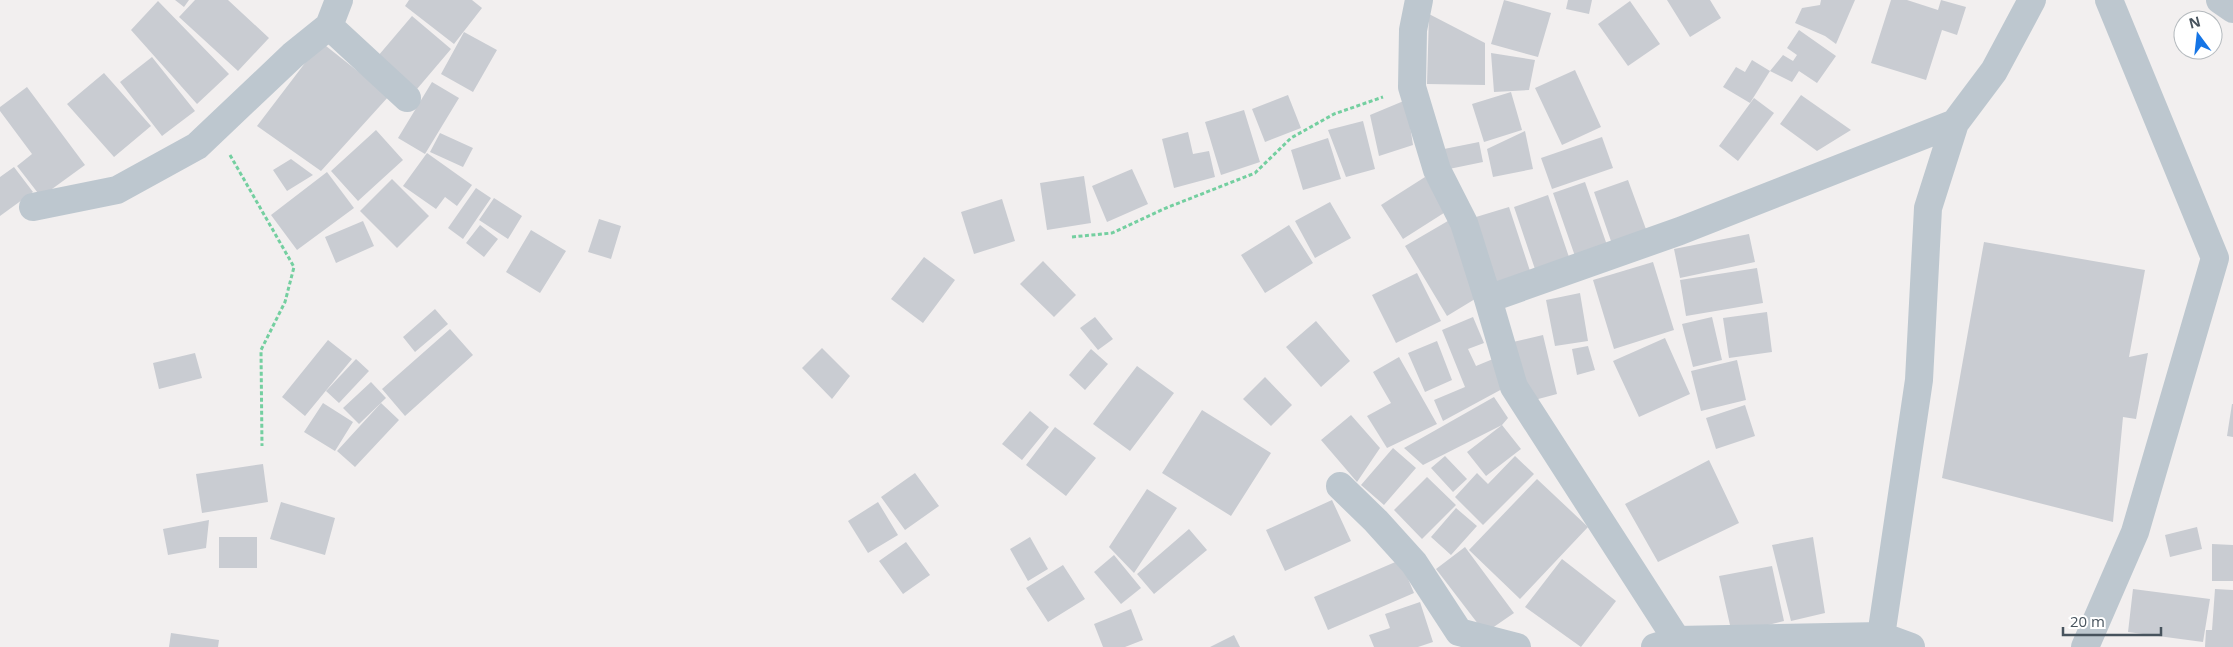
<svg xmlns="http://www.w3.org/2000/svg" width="2233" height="647" font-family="'Open Sans',sans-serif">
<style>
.building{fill:#c9ccd2}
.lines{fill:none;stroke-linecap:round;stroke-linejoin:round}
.path{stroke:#74cfa0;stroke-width:3;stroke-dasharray:4 2.5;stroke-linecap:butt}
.minor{stroke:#bdc7cf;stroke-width:28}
</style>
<rect width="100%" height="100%" fill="#f2efef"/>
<path class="building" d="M175,0H189L184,7Z
M195,0H228L269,38L238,71L179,17Z
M409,0H472L482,8L454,44L405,6Z
M1504,0L1551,13L1538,57L1491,44Z
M1568,0H1592L1589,14L1566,9Z
M1667,0H1710L1721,18L1690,37Z
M1821,0H1855L1836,44L1825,36L1795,23L1802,8L1820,5Z
M1891,0H1907L1938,10L1941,0L1966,7L1957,35L1942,30L1926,80L1871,63Z
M158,1L229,74L197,104L131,30Z
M1630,1L1660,44L1628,66L1598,24Z
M1429,14L1485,43V85L1427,84Z
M412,16L451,49L417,89L378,56Z
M1799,30L1836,56L1817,83L1799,71L1792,82L1770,71L1783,55L1793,61L1797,55L1787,48Z
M464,32L497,50L473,92L441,74Z
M321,42L389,96L321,171L257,126Z
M1491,53L1535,60L1529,90L1494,92Z
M152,57L195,111L162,136L120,82Z
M1752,60L1770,71L1750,103L1723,87L1736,67L1745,72Z
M1575,70L1601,127L1562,145L1535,88Z
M104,73L151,126L114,157L67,104Z
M432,82L459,98L425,154L398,138Z
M27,87L85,165L41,197L17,166L32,154L0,111V107Z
M1511,92L1522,130L1484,142L1472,104Z
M1288,95L1301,128L1265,142L1252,109Z
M1801,95L1851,130L1817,151L1780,124Z
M1754,98L1774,113L1738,161L1719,146Z
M1406,100L1413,145L1379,156L1370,115Z
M1244,110L1260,162L1221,175L1205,122Z
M1363,121L1375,169L1346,177L1328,130Z
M376,130L403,160L358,201L331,171Z
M1525,131L1533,169L1493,177L1487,149Z
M1188,132L1193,154L1209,151L1215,177L1174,188L1162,139Z
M440,133L473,148L463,167L430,152Z
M1602,137L1613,168L1552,189L1541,158Z
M1328,138L1341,179L1303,190L1291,150Z
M1479,142L1483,162L1449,169L1444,149Z
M427,153L472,185L457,206L445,197L436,209L403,186Z
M291,159L313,175L287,191L273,170Z
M14,167L33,192L0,216V177Z
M1132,169L1148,204L1107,222L1092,186Z
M327,172L354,208L297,250L271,215Z
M1084,176L1091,223L1047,230L1040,183Z
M1425,177L1447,211L1403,239L1381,205Z
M392,179L429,216L397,248L360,211Z
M1628,180L1647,232L1612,244L1594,192Z
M1585,182L1608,248L1576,259L1553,193Z
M476,188L491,198L463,239L448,228Z
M1548,195L1571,263L1537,275L1514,207Z
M494,198L522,216L508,239L479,220Z
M1002,199L1015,241L974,254L961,212Z
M1330,202L1351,238L1315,258L1295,221Z
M1509,207L1531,274L1497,285L1476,217Z
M1453,218L1475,299L1447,316L1405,246Z
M599,219L621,226L611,259L588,252Z
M363,221L374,246L336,263L325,237Z
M480,225L498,239L484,257L466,243Z
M1289,225L1313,263L1265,293L1241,255Z
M531,230L566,251L540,293L506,272Z
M1749,234L1755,262L1680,278L1674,249Z
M1984,242L2145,270L2129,357L2148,353L2136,419L2123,417L2113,522L1942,478Z
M924,257L955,280L923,323L891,299Z
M1043,261L1076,295L1054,317L1020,284Z
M1653,262L1674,330L1614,349L1593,280Z
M1757,268L1763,303L1686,316L1680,280Z
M1417,273L1441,321L1396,343L1372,295Z
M1580,293L1588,341L1555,346L1546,300Z
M435,309L448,324L415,352L403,337Z
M1767,312L1772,352L1729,358L1723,318Z
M1095,317L1113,339L1098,350L1080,328Z
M1473,317L1484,343L1468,349L1476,366L1493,359L1504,388L1443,421L1434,400L1465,387L1442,330Z
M1712,317L1722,360L1693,367L1682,324Z
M1316,321L1350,361L1321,387L1286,347Z
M450,329L473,355L405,416L382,389Z
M1543,335L1557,394L1527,402L1513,342Z
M1665,338L1690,394L1639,417L1613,361Z
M328,340L352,359L305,416L282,397Z
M1437,341L1452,380L1425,392L1408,353Z
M1588,346L1595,370L1577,375L1572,349Z
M822,348L850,376L832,399L802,368Z
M1091,349L1108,364L1085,390L1069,375Z
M195,353L202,378L159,389L153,363Z
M1399,357L1437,424L1387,448L1367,416L1391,403L1373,372Z
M356,359L369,371L339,403L326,391Z
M1737,360L1746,400L1701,411L1691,371Z
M1137,366L1174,393L1130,451L1093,424Z
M1265,377L1292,405L1271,426L1243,399Z
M371,382L386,398L359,424L343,408Z
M1494,397L1508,418L1502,425L1423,465L1404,448Z
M323,403L353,422L335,451L304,432Z
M381,403L399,420L355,467L337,451Z
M2232,404H2233V437L2227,436Z
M1745,405L1755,436L1716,449L1706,418Z
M1202,410L1271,453L1231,516L1162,473Z
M1030,411L1049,427L1022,460L1002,444Z
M1351,415L1380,448L1357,482L1321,440Z
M1502,425L1521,449L1486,476L1467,452Z
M1055,427L1096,458L1066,496L1026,465Z
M1393,448L1416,468L1384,505L1361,485Z
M1445,456L1467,479L1453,492L1431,468Z
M1515,456L1534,474L1483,525L1455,497L1477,473L1488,484Z
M1709,460L1739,523L1658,562L1625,504Z
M263,464L268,502L202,513L196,474Z
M915,473L939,506L905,530L881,497Z
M1427,477L1456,505L1422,539L1394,510Z
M1537,479L1588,527L1520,599L1469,550Z
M1147,489L1177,508L1134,573L1109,547Z
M1332,500L1351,541L1285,571L1266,530Z
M281,502L335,518L325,555L270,539Z
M878,502L898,535L868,553L848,521Z
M1456,508L1477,526L1451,555L1431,537Z
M209,520L206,548L168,555L163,529Z
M2197,527L2202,549L2170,557L2165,535Z
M1189,529L1207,550L1154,594L1137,574Z
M219,537H257V568H219Z
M1030,537L1048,569L1028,581L1010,549Z
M1813,537L1825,613L1791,621L1772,545Z
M906,542L930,575L903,594L879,561Z
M2212,544L2233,545V581H2212Z
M1465,547L1514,613L1485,633L1436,569Z
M1114,555L1141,588L1121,604L1094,572Z
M1562,559L1616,601L1581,647L1525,607Z
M1400,560L1414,593L1328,630L1314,597Z
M1063,565L1085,599L1048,622L1026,588Z
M1772,566L1784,621L1732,634L1719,576Z
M2133,589L2210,599L2203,642L2128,632Z
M2215,589L2233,590V647H2205L2206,630H2212Z
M1420,602L1433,642L1418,647H1374L1369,635L1390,628L1385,614Z
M1131,609L1143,640L1125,647H1103L1094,624Z
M171,633L219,640L218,647H169Z
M1234,635L1240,647H1210Z"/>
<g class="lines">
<path class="path" d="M230,155L294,267L285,302L261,350L262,446
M1072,237L1112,233L1166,208L1255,173L1291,138L1334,114L1383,97"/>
<path class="minor" d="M339,0L329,26L407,98
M1419,0L1413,30L1412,87L1437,170L1464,223L1488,299
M2220,0L2233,9
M33,207L117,190L197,146L293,55L329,26
M1340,486L1376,521L1414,563L1459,632L1517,647
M1677,640L1514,387L1488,299L1680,231L1955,123
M1655,647L1677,640L1881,636
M1911,647L1881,636L1919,380L1928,208L1955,123L1994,71L2032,0
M2085,647L2135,532L2215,258L2109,0"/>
</g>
<g transform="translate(2198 35) rotate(345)"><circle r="24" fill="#ffffff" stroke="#b5babe"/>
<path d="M0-4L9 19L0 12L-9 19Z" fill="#1575e6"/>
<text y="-8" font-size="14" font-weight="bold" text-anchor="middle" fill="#47535d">N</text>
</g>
<path d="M2063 627v8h98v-8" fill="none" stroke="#47535d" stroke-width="2.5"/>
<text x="2070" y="627" font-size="15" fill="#47535d" stroke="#ffffff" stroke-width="4" paint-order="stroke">20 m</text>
</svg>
